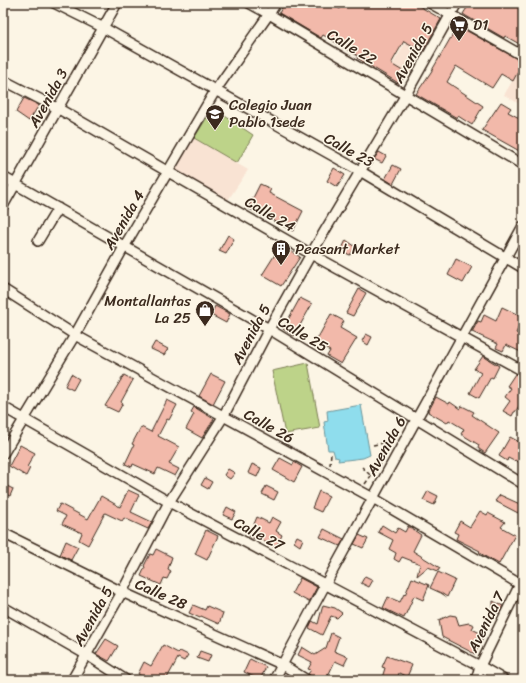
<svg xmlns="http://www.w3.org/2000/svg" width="526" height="683" font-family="Sriracha,sans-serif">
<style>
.built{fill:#f9e3d3}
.green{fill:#bdd389;stroke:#7c7e54}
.water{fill:#8fdded;stroke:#6d959a}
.building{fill:#f2b9aa;stroke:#3b2a1e}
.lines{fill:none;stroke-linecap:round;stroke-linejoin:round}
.minor-casing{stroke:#3b2a1e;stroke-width:12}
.path{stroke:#3b2a1e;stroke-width:1.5;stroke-dasharray:4 3;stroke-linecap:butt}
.minor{stroke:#fcf5e5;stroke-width:9}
.labels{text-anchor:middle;stroke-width:3;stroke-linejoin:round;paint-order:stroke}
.poi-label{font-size:15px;fill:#3b2a1e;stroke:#fcf5e5;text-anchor:start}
.street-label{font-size:15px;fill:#3b2a1e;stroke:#fcf5e5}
</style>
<rect width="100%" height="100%" fill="#fcf5e5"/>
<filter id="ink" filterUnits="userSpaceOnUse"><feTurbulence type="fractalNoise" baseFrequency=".025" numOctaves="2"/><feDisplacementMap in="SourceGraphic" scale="8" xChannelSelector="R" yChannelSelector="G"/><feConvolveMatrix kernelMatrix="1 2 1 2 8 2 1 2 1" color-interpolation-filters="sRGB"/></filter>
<g filter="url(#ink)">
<path class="built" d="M406,42L423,51L409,75L392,65Z
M523,63V106L504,95Z
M194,138L248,170L228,200L175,170Z"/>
<path class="green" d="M213,108L253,135L237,163L194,138Z
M308,363L320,428L285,434L272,371Z"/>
<path class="water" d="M361,405L370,455L363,458L338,461L339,458L335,457L333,450H328L324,422L328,421L327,411Z"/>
<path class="building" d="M285,3H331L340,9L344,3H414L441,19L423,51L404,41L391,64L406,73L400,84L357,58L358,56L335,42L323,35L321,38L279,13Z
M470,3H523V46L505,36L504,38L466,16L463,14Z
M460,27L523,62L513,81L501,74L492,88L456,66L447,82L483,106L472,125L458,116L457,118L416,94L431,72L454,32L456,33Z
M24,98L39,105L29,121L16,112Z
M501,102L511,108L508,112L523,120V153L482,130Z
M379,152L386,156L382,163L374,159Z
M393,165L401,169L393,184L385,179Z
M334,168L345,175L337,187L327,181Z
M260,184L271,189L269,193L303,211L293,231L248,208Z
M228,235L234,239L226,254L219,251Z
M346,240L356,247L350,255L341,251Z
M281,245L300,257L281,286L262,275Z
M456,259L472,267L463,283L448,275Z
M359,289L366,293L353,316L346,313Z
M300,298L312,304L294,336L283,329Z
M215,306L230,314L226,323L211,315Z
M502,307L523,317L516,333L523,336V353L506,345L503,351L496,348L498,344L472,332L478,321L481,322L484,315L496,321Z
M331,314L344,321L340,328L357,338L341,364L327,356L330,351L315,343Z
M366,334L372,337L368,345L362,341Z
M155,342L168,349L164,355L151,349Z
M483,356L499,366L493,378L491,377L479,398L470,393L481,373L474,369Z
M71,374L79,379L73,390L65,386Z
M211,374L225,381L213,404L199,396Z
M515,374L523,377V400L515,412H514L512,416L503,411L510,401L505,397L511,388L507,386Z
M124,375L133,380L121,402L123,403L118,412L105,406Z
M436,397L449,404L450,402L460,409L462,406L474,412L472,415L499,433L485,453L479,449L478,447L479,445L461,434L464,429L449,420L447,423L428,412Z
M167,400L177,405L169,420L167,419L158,436L179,447L169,464L179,469L175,476L158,468L155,474L133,464L132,467L125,464L134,445L132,444L141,427L151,432Z
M194,407L214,419L202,438L186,429L194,414L191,412Z
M510,437L523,444V465L515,460L514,461L508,458L507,461L499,456Z
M20,445L35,453L27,467L30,468L26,476L9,466Z
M280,458L293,465L294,462L302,467L294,482L273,470Z
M252,464L261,468L257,477L248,473Z
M228,469L235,473L230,479L224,475Z
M205,478L212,482L208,489L201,485Z
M3,484L13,489L10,496L3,493Z
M266,486L278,492L274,500L262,494Z
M128,490L139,495L131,512L152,522L148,529L124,518L122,521L105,513L88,545L79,540L82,533L62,524L66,516L56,511L60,504L88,519L101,496L120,507Z
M319,491L329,496L321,512L312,508Z
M428,491L438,496L434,505L423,500Z
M500,495L522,505L518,513L495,501Z
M227,507L236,512L232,519L223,515Z
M480,511L487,515L488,513L505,522L501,527L515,535L499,564L486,557L479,552L480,551L456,539L458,534L454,532L460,521L470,527Z
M257,517L269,523L272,517L281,522L276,531L282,535L276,548L256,537L255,539L249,536Z
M382,525L395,533L398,528L405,532L408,526L421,535L413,551L440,568L438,571L428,567L417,576L420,564L402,557L399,562L394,559L396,553L389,549L393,540L378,532Z
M324,529L344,539L340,546L320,537Z
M206,530L218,536L207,560L195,554Z
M359,535L368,539L363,548L354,544Z
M297,536L303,539L300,546L294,542Z
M66,541L78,547L71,560L60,555Z
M156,549L172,557L168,569L171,571L167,579L164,578L161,585L141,576L145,567L144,566L150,554L153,555Z
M438,572L455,580L447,597L441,593L430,588Z
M365,576L373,580L369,587L361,583Z
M300,578L317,587L309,602L292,593Z
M412,578L429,585L423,600L414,596L404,618L383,608L388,597L400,602L404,594L405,595Z
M493,601L503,606L499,613L493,612Z
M193,605L205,610L207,606L223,613L219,624L201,616L200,618L189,613Z
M323,605L335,608L342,613L337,618L331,616L322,635L309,628L312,621L318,624Z
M450,615L456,616L459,625L469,623L474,625L472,629L484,635L475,654L442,637L439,620Z
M331,633L339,637L334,651L348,657L344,665L335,661L326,680H316L308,674L311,670L308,669L312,662L298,655L302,647L315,655L326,648Z
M106,639L118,646L109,661L96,654Z
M163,645L178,653L180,651L188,655L184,661L178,658L166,680H140L142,676L138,674L144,662L151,666Z
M200,651L211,655L208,662L197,658Z
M387,656L412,665L407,677L399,673L397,680H386L382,678L385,668L382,667Z
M250,659L266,667L260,680L244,672Z"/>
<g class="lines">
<g class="minor-casing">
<path id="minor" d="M54,3L104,28L360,171L523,268
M249,3L269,14L523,165
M430,3L523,56
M3,80L59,109L311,254L523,371
M3,177L269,329L523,484
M3,206L117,3
M38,241L58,208
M3,289L75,335L373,498L523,586
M3,407L169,502L480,666L504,680
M3,454L75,335L124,247L215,91L269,14L276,3
M3,533L122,592L283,665L307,680
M3,607L87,655L126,680
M72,680L122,592L169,502L223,417L269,329L311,254L405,96L457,3
M274,680L325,585L523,226
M476,680L480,666L523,578"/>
</g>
<path class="path" d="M373,445L384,443L390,446V448
M330,465L331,453
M362,467L371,476
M365,484L384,458"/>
<use href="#minor" class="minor"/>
</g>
</g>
<defs>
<g id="supermarket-pin" transform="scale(1)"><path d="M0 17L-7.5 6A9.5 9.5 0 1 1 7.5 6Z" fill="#3b2a1e" stroke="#fcf5e5"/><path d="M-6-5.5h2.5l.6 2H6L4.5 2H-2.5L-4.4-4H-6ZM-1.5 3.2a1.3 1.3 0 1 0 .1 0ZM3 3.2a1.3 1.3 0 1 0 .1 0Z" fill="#fff"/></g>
<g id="school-pin" transform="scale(1)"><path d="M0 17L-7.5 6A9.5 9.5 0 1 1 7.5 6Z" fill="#3b2a1e" stroke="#fcf5e5"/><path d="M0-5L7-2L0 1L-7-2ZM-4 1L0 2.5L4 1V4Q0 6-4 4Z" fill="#fff"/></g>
<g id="building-pin" transform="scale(1)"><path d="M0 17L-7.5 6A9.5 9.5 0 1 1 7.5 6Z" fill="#3b2a1e" stroke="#fcf5e5"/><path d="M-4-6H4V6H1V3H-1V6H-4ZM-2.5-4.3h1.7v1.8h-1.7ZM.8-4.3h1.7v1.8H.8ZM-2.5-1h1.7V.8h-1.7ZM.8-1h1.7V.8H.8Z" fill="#fff"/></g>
<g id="shop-pin" transform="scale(1)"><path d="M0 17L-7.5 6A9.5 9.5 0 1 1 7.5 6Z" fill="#3b2a1e" stroke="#fcf5e5"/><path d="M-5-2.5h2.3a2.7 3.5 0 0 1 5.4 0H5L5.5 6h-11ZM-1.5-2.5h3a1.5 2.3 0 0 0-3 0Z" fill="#fff"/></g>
</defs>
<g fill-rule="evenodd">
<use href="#supermarket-pin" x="459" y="25"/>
<use href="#school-pin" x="215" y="114"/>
<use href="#building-pin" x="281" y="249"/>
<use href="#shop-pin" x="205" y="310"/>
</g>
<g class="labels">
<g class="poi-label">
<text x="473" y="30">D1</text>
<text x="229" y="110">Colegio Juan<tspan x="229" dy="17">Pablo 1sede</tspan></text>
<text x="295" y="254">Peasant Market</text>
<text x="191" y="306" text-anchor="end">Montallantas<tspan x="191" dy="17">La 25</tspan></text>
</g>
<g class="street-label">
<text transform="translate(352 47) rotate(31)" y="5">Calle 22</text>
<text transform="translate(413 53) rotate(-61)" y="5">Avenida 5</text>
<text transform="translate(48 98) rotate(-61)" y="5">Avenida 3</text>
<text transform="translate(349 150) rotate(29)" y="5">Calle 23</text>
<text transform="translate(270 214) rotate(30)" y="5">Calle 24</text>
<text transform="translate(124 220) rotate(-60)" y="5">Avenida 4</text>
<text transform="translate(251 334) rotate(-62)" y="5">Avenida 5</text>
<text transform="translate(303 334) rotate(31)" y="5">Calle 25</text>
<text transform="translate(269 426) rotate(29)" y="5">Calle 26</text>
<text transform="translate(386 446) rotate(-61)" y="5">Avenida 6</text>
<text transform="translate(259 534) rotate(28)" y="5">Calle 27</text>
<text transform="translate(161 594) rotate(24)" y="5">Calle 28</text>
<text transform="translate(93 616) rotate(-61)" y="5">Avenida 5</text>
<text transform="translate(486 622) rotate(-64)" y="5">Avenida 7</text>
</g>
</g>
<rect width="526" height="683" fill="none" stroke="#fcf5e5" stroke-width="16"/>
<rect x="8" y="8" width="510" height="667" fill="none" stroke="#3b2a1e" stroke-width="1.5" filter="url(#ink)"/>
</svg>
